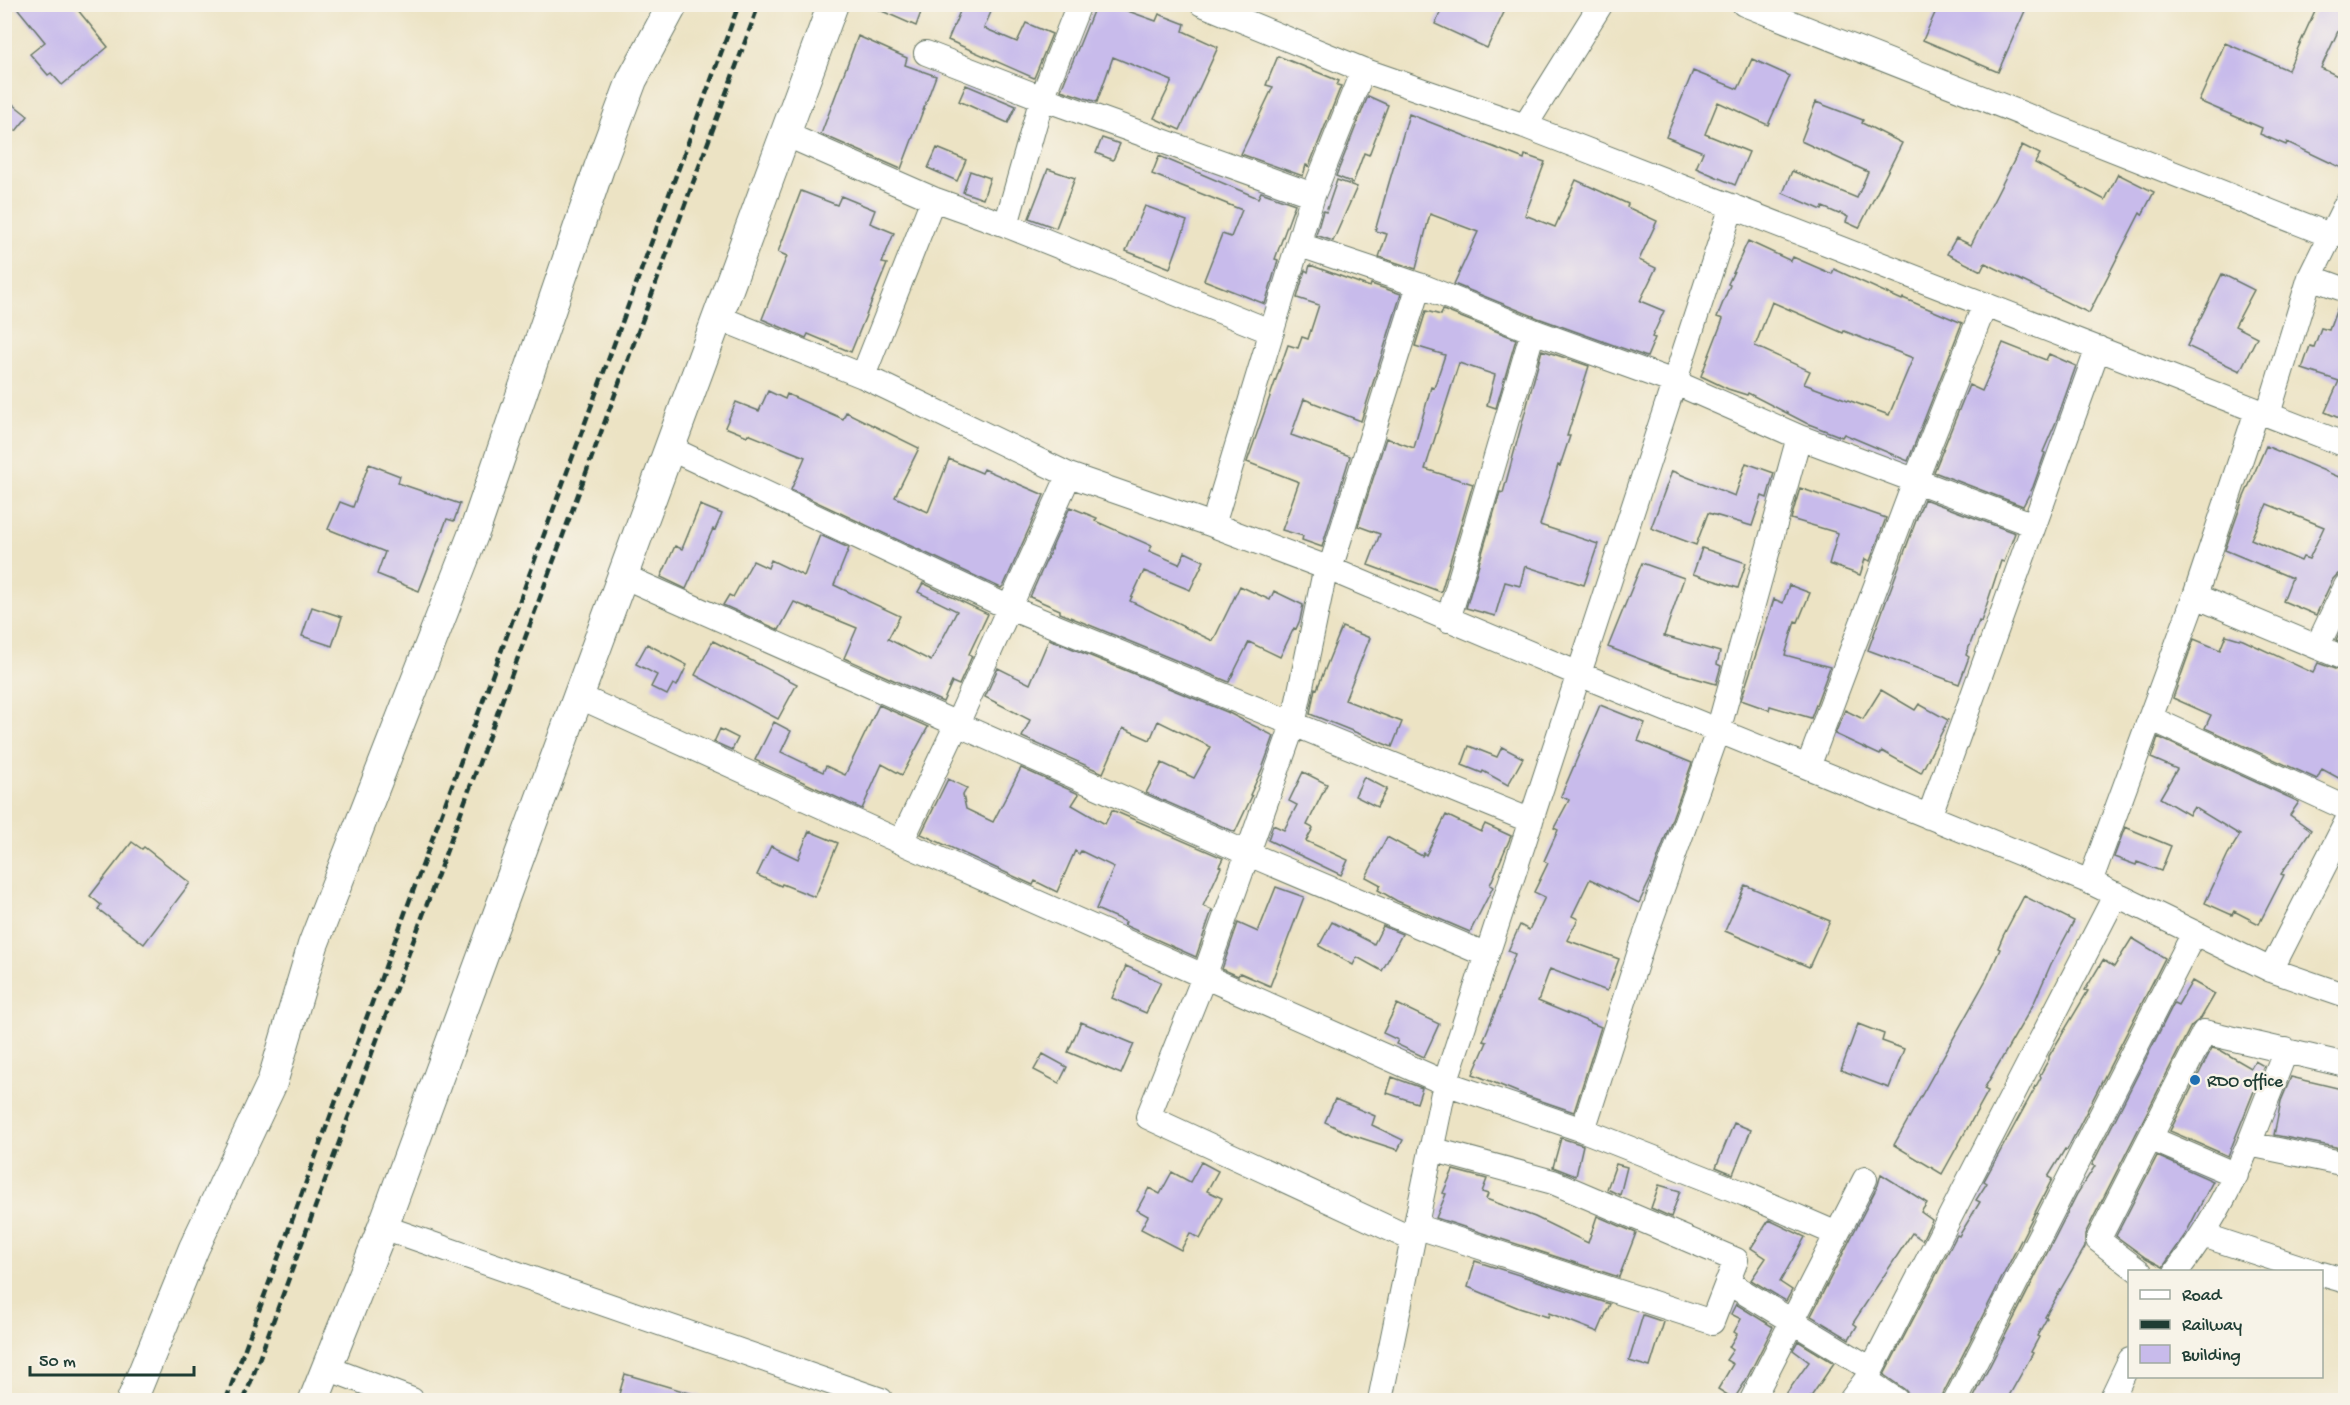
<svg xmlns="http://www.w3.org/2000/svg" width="2350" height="1405" font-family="'Gochi Hand',sans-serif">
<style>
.building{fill:#c8bbeb;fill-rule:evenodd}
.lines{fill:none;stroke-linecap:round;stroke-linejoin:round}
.minor-casing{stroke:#677766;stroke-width:26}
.tertiary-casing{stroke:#677766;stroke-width:32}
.minor{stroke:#fff;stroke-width:24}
.tertiary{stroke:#fff;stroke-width:30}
.rail{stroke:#1f3d34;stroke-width:4.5;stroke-dasharray:9 4.5;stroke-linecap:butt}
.poi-dot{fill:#1f6fb2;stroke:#f7f3e8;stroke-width:2}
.labels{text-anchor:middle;stroke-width:5;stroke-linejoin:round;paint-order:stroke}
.poi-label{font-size:18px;fill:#1f3d34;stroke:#f7f3e8;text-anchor:start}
</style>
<rect width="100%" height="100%" fill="#f7f3e8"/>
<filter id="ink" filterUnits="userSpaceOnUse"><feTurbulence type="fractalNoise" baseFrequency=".0167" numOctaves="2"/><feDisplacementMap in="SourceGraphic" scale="12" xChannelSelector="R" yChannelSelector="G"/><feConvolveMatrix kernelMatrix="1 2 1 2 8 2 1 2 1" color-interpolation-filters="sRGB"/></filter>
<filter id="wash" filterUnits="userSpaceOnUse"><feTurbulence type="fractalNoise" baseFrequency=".008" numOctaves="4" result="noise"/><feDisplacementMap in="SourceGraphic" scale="24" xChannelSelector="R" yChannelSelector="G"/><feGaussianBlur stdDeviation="1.35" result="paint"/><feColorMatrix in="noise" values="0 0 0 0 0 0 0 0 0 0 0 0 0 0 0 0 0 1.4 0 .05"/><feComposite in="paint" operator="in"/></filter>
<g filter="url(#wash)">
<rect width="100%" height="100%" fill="#ece3c4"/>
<g id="blocks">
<path class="building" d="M14,4H73L108,47L62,85L51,73L48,75L30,54L45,42Z
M866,4H924L916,26Z
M963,4H973L991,12L984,28L1017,42L1026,23L1052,34L1034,78L948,40Z
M1096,4H1127L1125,10L1156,21L1159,14L1185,24L1183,31L1218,47L1180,130L1154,118L1172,81L1113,57L1097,102L1061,90Z
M1444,4H1508L1487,48L1435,24Z
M1939,4H2028L1998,72L1923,40Z
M2318,4H2346V14L2321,68L2346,80V170L2287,142L2286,145L2260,134L2262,128L2199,101L2225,43L2288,70Z
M858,36L907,58L905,65L936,76L901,169L821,134Z
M1278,56L1339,81L1337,85L1341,86L1309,166L1306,165L1303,176L1241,154L1273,87L1266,85Z
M1752,59L1790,76L1768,125L1718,102L1705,134L1749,152L1735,185L1696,168L1703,152L1666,137L1693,71L1738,89Z
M966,85L1016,106L1008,123L959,101Z
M1368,96L1388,105L1369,155L1364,153L1353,183L1336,176Z
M4,97L28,116L16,131L4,122Z
M1816,102L1863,120L1862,123L1902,143L1859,228L1846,222L1848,217L1840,213L1839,214L1823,207L1822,210L1783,193L1792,171L1857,198L1868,172L1801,141Z
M1409,114L1524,159L1525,155L1545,162L1525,215L1555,227L1576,180L1628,204L1627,207L1657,221L1639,260L1656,268L1640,301L1664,311L1652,337L1655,338L1647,357L1538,318L1454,284L1478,232L1430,214L1416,269L1379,257L1387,234L1375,231Z
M1102,138L1120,144L1113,160L1096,153Z
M2022,145L2040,154L2035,163L2105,200L2118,174L2154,192L2142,215L2140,213L2089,313L1985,263L1981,271L1947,254L1956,238L1971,245Z
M937,148L966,160L957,181L928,168Z
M1159,156L1258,198L1261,192L1295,204L1275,259L1278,260L1265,304L1204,280L1222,234L1231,237L1242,210L1152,174Z
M1048,169L1075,178L1056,228L1029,218Z
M970,171L990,178L983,199L963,192Z
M1337,180L1357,187L1333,241L1316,235L1323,211L1326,212Z
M801,191L837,205L841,196L875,210L870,223L894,233L882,263L887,264L851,352L808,334L806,338L762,319L787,256L778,252Z
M1145,206L1187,221L1170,268L1126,251Z
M1748,241L1791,261L1793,257L1832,274L1834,269L1902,300L1903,298L1962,323L1908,461L1844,434L1842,437L1806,423L1748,393L1747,395L1728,389L1701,376L1723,319L1717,317L1730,285L1728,284ZM1772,302L1843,333L1844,331L1913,358L1889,415L1804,384L1810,371L1755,346Z
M1310,265L1370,287L1371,284L1401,294L1361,421L1304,399L1291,435L1350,456L1322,547L1302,540L1303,536L1282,530L1299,482L1247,462L1288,345L1298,348L1302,337L1308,339L1319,305L1297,298L1305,270L1308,272Z
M2222,274L2254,290L2235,326L2257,337L2240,371L2187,346Z
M2339,303L2346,304V421L2325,412L2339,381L2302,369L2310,346L2314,347L2321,328L2329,330Z
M1443,310L1516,339L1496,408L1487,405L1495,375L1459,363L1425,469L1473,484L1441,592L1368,565L1380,534L1358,526L1386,438L1414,448L1431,387L1434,388L1445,355L1415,346L1426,311L1441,315Z
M2003,343L2046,360L2049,354L2076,366L2056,422L2043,452L2045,453L2033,487L2023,506L1934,472L1969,385L1982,391Z
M1542,350L1589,366L1567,436H1570L1560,466L1558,465L1540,525L1598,544L1584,585L1525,566L1520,586L1505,582L1495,616L1466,608L1500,492L1503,493Z
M768,391L785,399L787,394L843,419L846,412L919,448L895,497L928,512L949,459L982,473L984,469L1044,495L1004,585L1001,588L791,490L805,457L748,434L747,436L725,427L736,402L759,411Z
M2266,446L2346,480V572L2338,574L2333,579L2316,615L2283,601L2292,578L2225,550L2243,499ZM2267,504L2324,527L2309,559L2303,557L2301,561L2251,539Z
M1746,463L1774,473L1767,498L1762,496L1752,526L1708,513L1696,545L1651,528L1672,471L1735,496Z
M369,464L400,476L398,483L460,504L454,521L447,519L419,591L377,574L385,552L328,529L340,502L353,507Z
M1800,488L1886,518L1870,561L1865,559L1860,575L1829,564L1838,533L1791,519Z
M1924,499L2015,533L2004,562L2001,561L1981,622L1979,621L1966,655L1969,657L1959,684L1868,650Z
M700,505L722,514L715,530L713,529L686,589L661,577L675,546L682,549Z
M1070,507L1097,518L1095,521L1152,546L1149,551L1179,564L1185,552L1204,561L1190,590L1144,571L1130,601L1213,641L1240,586L1270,600L1274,591L1303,605L1300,620L1296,629L1294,628L1280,657L1249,642L1229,682L1060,613V610L1030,597Z
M820,535L849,548L834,585L900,616L888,639L931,661L957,611L918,592L923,583L988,614L969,654L972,656L959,685L952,682L943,702L844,658L857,628L794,602L779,630L723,605L729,595L733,597L753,561L768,568L771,560L804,576Z
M1702,548L1746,563L1738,588L1693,574Z
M1642,563L1684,578L1664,636L1720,652L1717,664L1721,666L1716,684L1671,671L1608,647Z
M1789,585L1810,593L1798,622L1795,621L1785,655L1830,667L1811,718L1770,706L1769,710L1741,700L1774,599L1783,603Z
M312,607L342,617L332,646L302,636Z
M2346,620V643L2336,640Z
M1342,627L1370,638L1345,700L1402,722L1392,747L1310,714L1315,688L1317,689Z
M2226,635L2243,640L2313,673L2318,663L2346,673V782L2322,769L2317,779L2205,728L2211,715L2173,698L2194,639L2220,650Z
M1049,639L1227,712L1274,736L1262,769L1250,795L1252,796L1235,832L1146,793L1162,763L1194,778L1211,747L1158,721L1150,740L1123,728L1103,773L1022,737L1030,720L985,697L998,668L1030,684Z
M713,641L797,684L778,719L695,675Z
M647,644L687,665L677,686L673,684L667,695L651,687L657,675L636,664Z
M1881,690L1915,710L1919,704L1948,720L1921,773L1882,751L1880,755L1835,734L1845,710L1863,719Z
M879,705L928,727L902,775L882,764L862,809L755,760L774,722L791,731L781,752L823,772L826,766L845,775Z
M1600,705L1645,723L1638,741L1692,763L1650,880L1639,903L1590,879L1572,916L1578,919L1567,940L1619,959L1607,991L1550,969L1538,1001L1601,1027L1574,1112L1527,1096L1473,1074L1487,1042L1483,1041L1500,999H1499L1515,954L1508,951L1520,925L1529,930L1545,897L1534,892L1548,863L1544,861L1558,830L1554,828L1569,800L1561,796Z
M720,729L738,738L732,750L714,742Z
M2158,737L2299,802L2290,815L2311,830L2281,874L2284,875L2259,924L2234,911L2232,915L2205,903L2228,854L2240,835L2194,807L2189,815L2160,798L2177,769L2151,758Z
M1469,746L1497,757L1502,747L1523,758L1508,785L1483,771L1482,773L1462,765Z
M1021,768L1079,794L1072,805L1105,824L1112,810L1223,858L1219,866L1221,867L1203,906L1212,910L1196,957L1124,925L1126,922L1096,909L1114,867L1081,851L1079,854L1075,851L1057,892L1035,881L1033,885L921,834L948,779L967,788L963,795L966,809L993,822Z
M1303,772L1327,784L1307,825L1313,828L1306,841L1348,860L1341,875L1268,840L1273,825L1284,830L1297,805L1289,801Z
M1364,777L1387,789L1377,807L1355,796Z
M1446,815L1481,832L1485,824L1511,836L1490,885L1493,887L1470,932L1397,901L1378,890L1381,885L1366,877L1387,837L1422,856L1424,853L1426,855Z
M2125,827L2171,846L2161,871L2137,862L2136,865L2114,857Z
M809,831L838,843L815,897L782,884L781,886L757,875L771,846L798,859Z
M132,842L142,849L144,847L190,883L144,944L98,909L101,905L90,896Z
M1745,885L1830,921L1809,967L1725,931Z
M1276,887L1304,897L1270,986L1240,973L1238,976L1222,969L1238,923L1258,932Z
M2024,896L2074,921L2051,964L2033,1005L1984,1089L1988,1091L1942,1174L1894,1145L1987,978L2000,949L1998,948L2003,936Z
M1332,922L1374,944L1383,926L1402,934L1382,971L1357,957L1353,965L1319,946Z
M2132,938L2165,958L2067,1150L2065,1149L2048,1177L2052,1179L1943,1394L1942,1401H1910L1909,1394L1904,1389L1884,1375L1957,1235L1959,1236L1980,1202L1976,1200L1987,1183L1984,1181L2041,1077L2040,1075L2049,1059V1056L2088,991L2085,990L2103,960L2114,967Z
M1126,966L1161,982L1146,1013L1112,998Z
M2192,981L2215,994L2201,1018L2191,1026L2085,1234V1247L2045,1317L2047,1318L2037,1336L2039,1337L2031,1352L2033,1353L2006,1401H1972L2077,1194L2095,1166L2092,1165L2174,1003L2178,1005Z
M1397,1004L1439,1024L1424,1057L1396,1044L1398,1040L1383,1033Z
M1081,1022L1134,1044L1121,1074L1068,1052Z
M1858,1024L1884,1034L1882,1041L1904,1049L1889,1088L1841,1070Z
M2212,1048L2220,1050L2251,1068L2255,1061L2264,1066L2228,1156L2170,1131Z
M1043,1054L1067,1067L1059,1083L1034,1070Z
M1392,1077L1422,1088L1417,1103L1387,1093Z
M2291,1077L2346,1090V1149L2274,1135L2281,1101Z
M1335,1099L1375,1116L1372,1125L1403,1140L1398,1150L1352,1135L1325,1122Z
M1734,1123L1751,1130L1733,1174L1716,1167Z
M1561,1138L1583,1145L1576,1176L1553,1167Z
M2157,1156L2213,1181L2185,1235L2163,1267L2146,1258L2116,1236Z
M1201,1162L1218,1171L1207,1191L1222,1198L1200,1239L1190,1233L1181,1250L1141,1229L1148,1216L1137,1210L1149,1188L1160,1194L1172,1172L1190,1182Z
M1616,1164L1627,1167L1620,1195L1607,1189Z
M1453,1170L1487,1179L1482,1192L1488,1194L1486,1199L1535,1217L1588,1243L1597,1216L1636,1233L1619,1277L1436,1218L1446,1194L1443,1193Z
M1881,1174L1927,1203L1921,1212L1932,1220L1922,1240L1912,1233L1853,1323L1857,1326L1849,1339L1811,1316L1878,1185Z
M1659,1185L1680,1191L1671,1217L1651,1208Z
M1769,1220L1805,1237L1780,1282L1792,1290L1786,1301L1751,1280L1766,1258L1751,1248Z
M1475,1261L1610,1304L1598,1332L1549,1313L1548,1317L1519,1308L1468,1287Z
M1736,1304L1773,1327L1745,1382L1734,1399L1718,1389L1733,1364L1726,1360L1733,1350L1729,1347L1737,1334L1734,1332L1741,1319L1731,1314Z
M1643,1315L1664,1322L1650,1367L1629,1361Z
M1798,1341L1834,1363L1808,1401H1781L1809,1362L1793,1350Z
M625,1374L700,1396V1401H617Z"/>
</g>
</g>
<g filter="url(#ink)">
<use href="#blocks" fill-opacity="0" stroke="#677766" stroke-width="1.5"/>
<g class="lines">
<g class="minor-casing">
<path id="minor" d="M1202,4L1363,70L1525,126L2346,445
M1744,4L2332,236
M926,53L1042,98L1313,195
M1525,126L1601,4
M785,134L933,199L1006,225L1272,332
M1006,225L1042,98L1079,4
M1300,245L1419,285L1533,331L1674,382L1799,437L1718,731L1642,945L1583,1130L1745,1194L1837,1234
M2310,277L2346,290
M717,317L863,376L1069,475L1213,525L1330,569L1579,674L2090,882L2271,970L2346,996
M863,376L933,199
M1799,437L2034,525
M669,448L1010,608L1531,821
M1069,475L957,724L1251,855L1487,955
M1213,525L1313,195L1363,70
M623,576L957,724L901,842
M2195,596L2346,659
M1448,620L1533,331
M2317,647L2346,586
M578,696L901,842L1445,1083L1583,1130
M2150,718L2346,808
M1808,767L1916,479L1985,304
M1929,817L2098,348
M2090,882L2195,596L2257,411L2268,414L2310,277L2346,204
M2271,970L2346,823
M2152,1139L2236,1175
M2249,1144L2286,1050
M1415,1226L1712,1322L1736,1260L1553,1182L1431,1149
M383,1227L881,1400
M2203,1235L2315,1272
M1412,1239L1148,1117L1204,977L1293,725L1324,576L1330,569L1419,285
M2140,1272L2098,1240L2204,1032L2346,1065
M2176,1272C2207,1232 2230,1190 2249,1144L2346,1164
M2322,1274L2346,1281
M1727,1282L1871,1369
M327,1368L412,1400
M1866,1380L1896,1400
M1380,1400L1445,1083L1732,206
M1752,1400L1865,1179
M1851,1400L1866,1380L2116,894
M1956,1400L2194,933
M2111,1400L2130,1360"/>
</g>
<g class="tertiary-casing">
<path id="tertiary" d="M132,1400L194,1248L272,1083L313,945L476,527L599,168L632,80L673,4
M314,1400L383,1227L833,4"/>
</g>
<use href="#minor" class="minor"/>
<use href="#tertiary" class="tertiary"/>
<path class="rail" d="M226,1400L739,4
M244,1400L759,4"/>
</g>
</g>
<circle class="poi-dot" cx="2195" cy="1080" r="6"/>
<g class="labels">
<g class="poi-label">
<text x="2207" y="1086">RDO office</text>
</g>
</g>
<rect width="2350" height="1405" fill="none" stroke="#f7f3e8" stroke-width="24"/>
<rect x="2128" y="1270" width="195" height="108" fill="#f7f3e8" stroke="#a1aaa0" stroke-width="1.5"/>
<rect x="2140" y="1290" width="30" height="9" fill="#ffffff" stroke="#a1aaa0" stroke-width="1.5"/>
<text x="2182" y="1300" font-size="18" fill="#1f3d34">Road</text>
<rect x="2140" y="1320" width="30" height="9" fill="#1f3d34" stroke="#a1aaa0" stroke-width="1.5"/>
<text x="2182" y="1330" font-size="18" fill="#1f3d34">Railway</text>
<rect x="2140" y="1345" width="30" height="18" fill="#c8bbeb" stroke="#a1aaa0" stroke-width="1.5"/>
<text x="2182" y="1360" font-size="18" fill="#1f3d34">Building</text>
<path d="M30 1366v9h164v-9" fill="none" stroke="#1f3d34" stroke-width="3"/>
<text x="39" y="1366" font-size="18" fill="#1f3d34" stroke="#f7f3e8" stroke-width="4.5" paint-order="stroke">50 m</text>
</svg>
